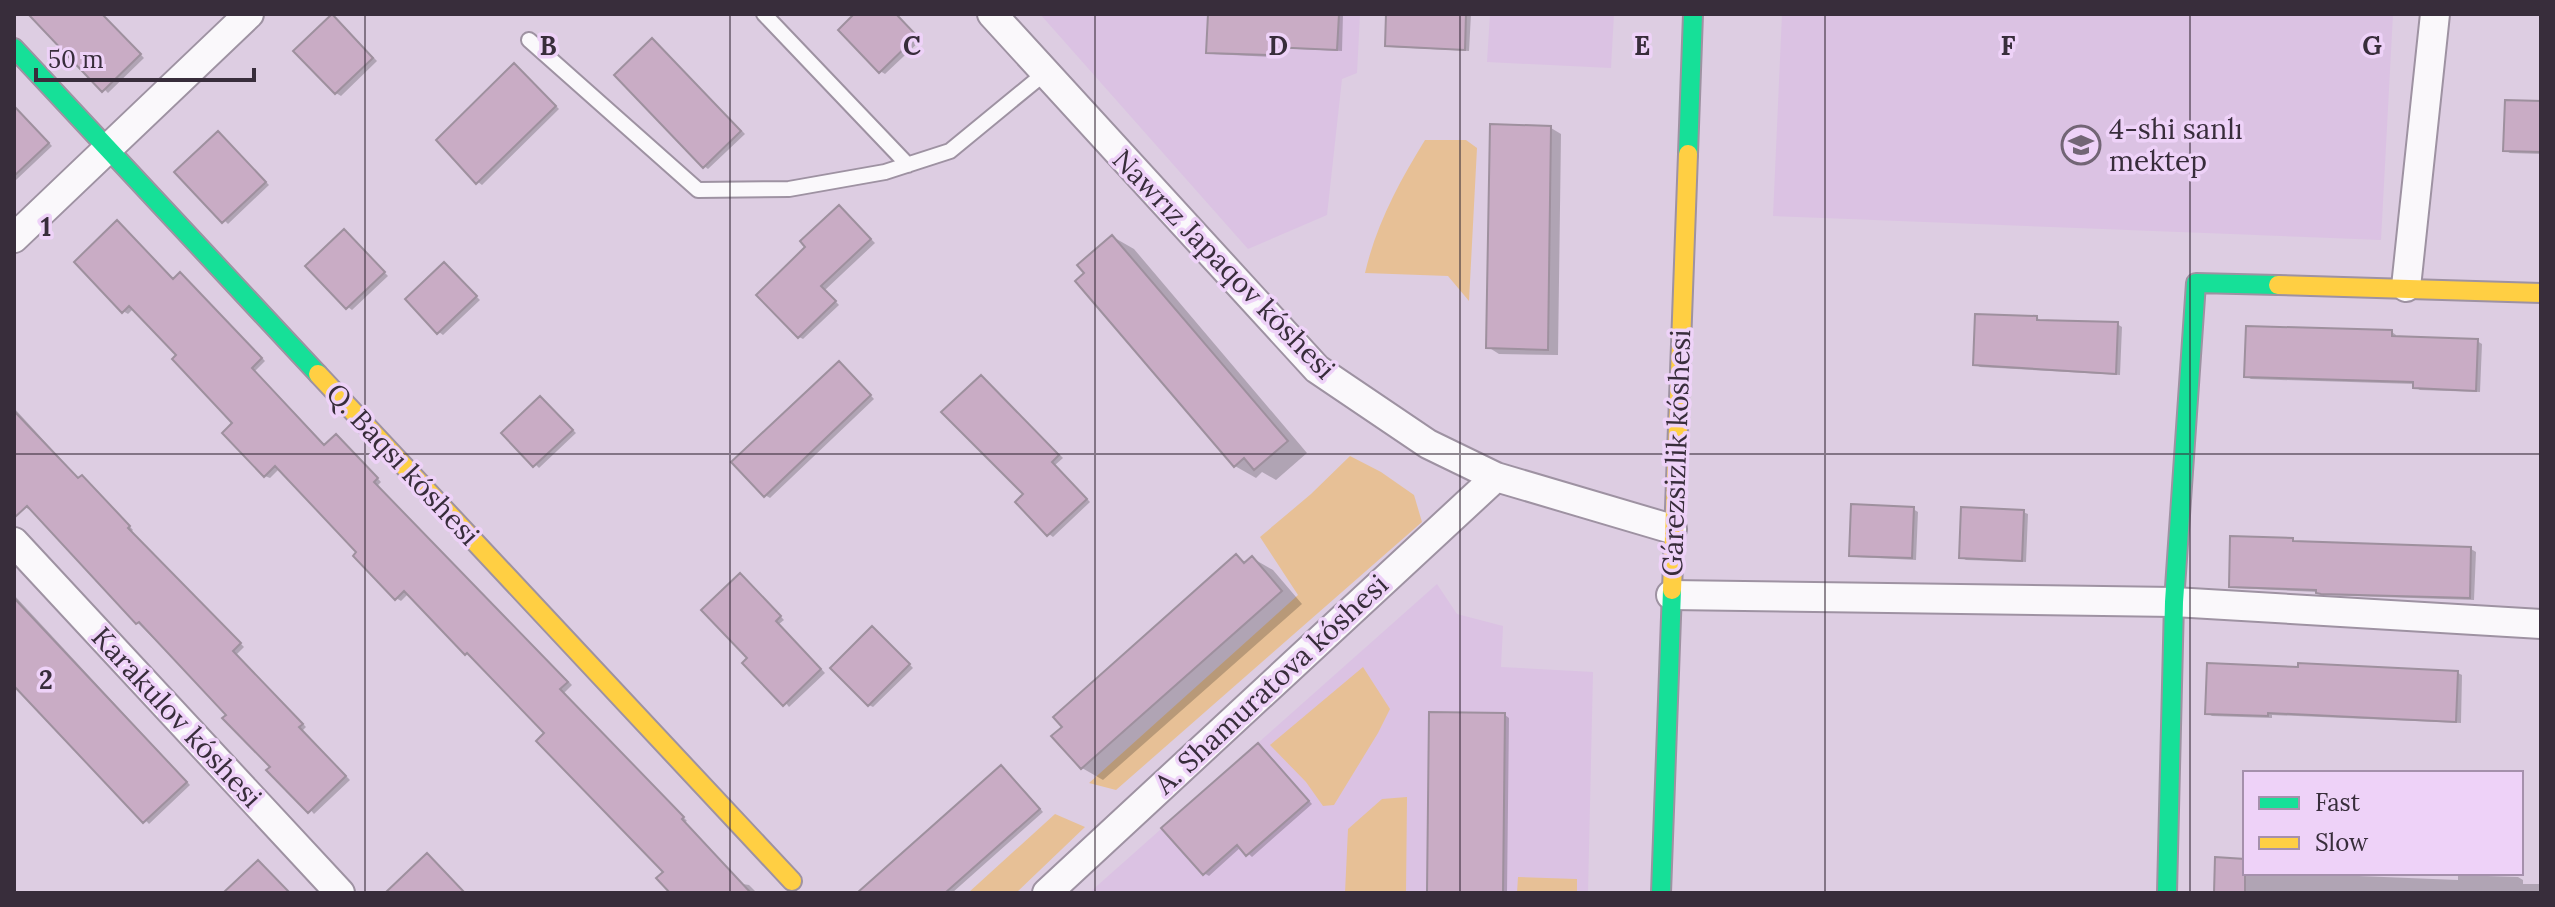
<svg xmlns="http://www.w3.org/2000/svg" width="2555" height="907" font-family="Lora,serif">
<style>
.built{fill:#dbc2e3}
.green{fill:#e7c096}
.shadow{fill:#0003}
.building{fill:#c9acc5;stroke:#9e909e;stroke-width:2}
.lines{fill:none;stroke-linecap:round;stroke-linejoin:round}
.lane-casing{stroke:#9e92a2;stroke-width:18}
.street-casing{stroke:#9e92a2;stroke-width:32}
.fast-casing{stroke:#9e92a2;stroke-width:22}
.slow-casing{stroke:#9e92a2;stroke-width:22}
.lane{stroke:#faf8fb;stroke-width:14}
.street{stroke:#faf8fb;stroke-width:28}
.fast{stroke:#16e098;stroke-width:18}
.slow{stroke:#ffcf43;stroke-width:18}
.grid{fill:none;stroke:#382d3b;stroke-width:2;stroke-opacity:0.55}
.labels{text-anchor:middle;stroke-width:7;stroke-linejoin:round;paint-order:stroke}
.poi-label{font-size:28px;fill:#382d3b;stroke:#eed2f8;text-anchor:start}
.street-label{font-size:28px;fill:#382d3b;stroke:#eed2f8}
.grid-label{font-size:26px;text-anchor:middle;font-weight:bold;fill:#382d3b;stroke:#eed2f8;stroke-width:7;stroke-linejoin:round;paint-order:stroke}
</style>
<rect width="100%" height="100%" fill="#ddcde2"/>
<path class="built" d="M1040,14H1360L1357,73L1342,79L1327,215L1248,249Z
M1490,14H1614L1611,68L1487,62Z
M1782,14H2393L2381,240L1773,216Z
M1437,584L1457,614L1503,626L1501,667L1593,672L1588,893H1089Z"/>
<path class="green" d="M1425,140H1466L1477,148L1469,301L1448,276L1365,273C1376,225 1399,182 1425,140Z
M1350,456L1381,472L1414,495L1422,522L1116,790L1089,783L1298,595L1260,537L1311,494Z
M1363,667L1390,709L1378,733L1334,805L1323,806L1306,782L1270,745Z
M1407,797L1406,893H1345L1348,829L1382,799Z
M1055,814L1085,827L1016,893H968Z
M1518,877L1577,879V893H1517Z"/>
<path class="shadow" d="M30,14H102L144,58L108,93Z
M857,14H897L921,40L885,74L880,71Z
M1210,14H1343L1342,51L1274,48L1273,57L1213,54L1209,52Z
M1388,14H1471L1469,51L1391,47L1387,45Z
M337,20L377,61L341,96L336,93Z
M653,40L745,134L708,169L704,166Z
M515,65L559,109L482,185L478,182Z
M2541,103V154L2510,153L2505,150Z
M14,106L52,146L16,180L14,179Z
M1551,128L1561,134L1558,355L1499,354L1488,347Z
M218,133L269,185L228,224L177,173Z
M839,207L875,243L825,290L839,305L803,339L799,337L808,248Z
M344,231L388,276L352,310L348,307Z
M1113,237L1134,249L1307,453L1276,480L1262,472L1256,478L1235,466Z
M76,262L174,280L185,278L265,361L255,371L326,446L341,439L381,482L377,486L572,685L564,693L687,821L685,822L743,884L749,885L757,893H673L665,872L547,733L409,593L401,601L396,598L359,552L280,468L270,478L265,476L235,423L178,355L134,308L128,314L123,311Z
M444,264L480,300L443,335L439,332Z
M2037,318L2042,321L2117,324L2122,327L2120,375L1980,367L1975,364Z
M2392,332L2396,335V338L2477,341L2482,344L2480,392L2420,390L2415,387V384L2251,379L2246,376Z
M844,366L874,399L770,498L765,495Z
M986,381L1063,458L1055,465L1090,502L1053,537L1049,534L1026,494Z
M540,398L576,433L539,468L504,433Z
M14,408L80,480H87L133,530L131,532L244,647L236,655L306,727L302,731L350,780L314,814L229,715L138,623L32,508L30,510L25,507L14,495Z
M1913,509L1918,512L1916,560L1856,557L1851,554Z
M2023,512L2028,514L2026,562L1966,560L1961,557Z
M2292,540L2299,544L2471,549L2476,552L2474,600L2323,595L2317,592L2235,588L2231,586Z
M1236,557L1247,563L1252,558L1273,570L1302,604L1103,780L1082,768Z
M745,578L784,620L779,624L825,673L789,707L750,658Z
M14,595L190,785L149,824L14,683Z
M877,631L913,668L873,707L869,705Z
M2458,673L2462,675L2461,723L2272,715V718L2212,716L2207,713Z
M1505,715L1509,718L1507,893H1429Z
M1263,748L1312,804L1252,857L1241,847L1209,876L1204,873Z
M1006,770L1043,812L952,893H860Z
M2245,861V873H2356L2359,876L2458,880V875L2518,877L2523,880V884H2541V893H2216Z"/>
<path class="building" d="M28,14H102L141,54L102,92Z
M332,14L373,58L335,94L293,51Z
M854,14H896L917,36L879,73L838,30Z
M1208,14H1339L1337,50L1270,47L1269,55L1206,53Z
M1386,14H1466L1465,50L1385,46Z
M652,38L741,131L703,168L614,75Z
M514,63L556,106L476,184L436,140Z
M2505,100L2541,101V152L2503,151Z
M14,106L49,143L14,176Z
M1490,124L1551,126L1548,350L1486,348Z
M218,131L266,182L222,223L174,172Z
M839,205L871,239L821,286L836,301L798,338L756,295L805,247L800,241Z
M117,220L173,279L180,272L262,358L252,368L324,445L336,434L378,478L374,482L568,682L560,689L684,817L682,819L751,893H670L656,878L663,872L536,741L544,733L467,653L465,655L404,591L395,600L353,556L356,552L275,466L264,477L222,433L232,423L172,359L176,355L129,306L122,313L74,262Z
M344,229L385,272L346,309L305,266Z
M1112,235L1288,441L1254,470L1244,458L1234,467L1075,281L1084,273L1077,265Z
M444,262L477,296L437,334L405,299Z
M1975,314L2037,316V320L2118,322L2116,374L1973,365Z
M2246,326L2392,330V336L2478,339L2476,391L2413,388V382L2244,377Z
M839,361L871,395L764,497L731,462Z
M981,375L1059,455L1052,462L1087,499L1047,536L1015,502L1023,494L941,412Z
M540,396L573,430L533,467L501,433Z
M14,411L78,478L82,475L130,526L128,528L241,643L233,651L303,724L299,727L346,776L308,813L266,770L270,767L222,718L226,715L139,622L136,624L27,506L14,518Z
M1851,504L1914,507L1912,558L1849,556Z
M1961,507L2024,510L2022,561L1959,558Z
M2230,536L2293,538V541L2471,547L2470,598L2321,594L2316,593V590L2229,587Z
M1236,554L1244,563L1252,556L1282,591L1081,769L1051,736L1062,727L1053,717Z
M740,573L781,616L776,621L821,669L783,706L742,663L747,658L701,610Z
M14,598L187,782L143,823L14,686Z
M872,626L910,664L868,706L830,668Z
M2207,663L2298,667V663L2458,671L2456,722L2268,713V716L2205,714Z
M1429,712L1505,713L1503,893H1427Z
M1258,743L1309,801L1246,856L1237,845L1203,875L1161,828Z
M1001,765L1040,809L945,893H857Z
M427,853L465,893H385Z
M2215,857L2245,859V893H2214Z
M258,860L290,893H223Z"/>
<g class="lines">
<g class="lane-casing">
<path id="lane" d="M764,14L908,165
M529,40L698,190L789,189L885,172L950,151L1045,73"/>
</g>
<g class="street-casing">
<path id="street" d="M992,14L1317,369L1428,444L1496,477L1672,529
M14,238L249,14
M2406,287L2435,14
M14,542L340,893
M1671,595L2174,602L2541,624
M1047,893L1496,477"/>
</g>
<g class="fast-casing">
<path id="fast" d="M14,48L318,374
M1688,154L1693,14
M1661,893L1672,590
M2167,893L2174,602L2196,283L2278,285"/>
</g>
<g class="slow-casing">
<path id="slow" d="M2278,285L2541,293
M318,374L792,881
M1672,590L1688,154"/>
</g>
<use href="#lane" class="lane"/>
<use href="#street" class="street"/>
<use href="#fast" class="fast"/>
<use href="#slow" class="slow"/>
</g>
<path class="grid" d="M365,14V893M730,14V893M1095,14V893M1460,14V893M1825,14V893M2190,14V893M14,454H2541"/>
<defs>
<g id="school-ring" transform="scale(2)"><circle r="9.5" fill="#eed2f8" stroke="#726575" stroke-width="1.5"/><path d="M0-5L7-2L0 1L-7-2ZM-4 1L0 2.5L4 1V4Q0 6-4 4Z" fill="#726575"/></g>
</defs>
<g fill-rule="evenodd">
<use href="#school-ring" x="2081" y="145"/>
</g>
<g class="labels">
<g class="poi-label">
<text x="2109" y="139">4-shi sanlı<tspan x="2109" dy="32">mektep</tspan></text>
</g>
<g class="street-label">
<text transform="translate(1224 264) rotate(46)" y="10">Nawrız Japaqov kóshesi</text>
<text transform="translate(1676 453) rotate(-88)" y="10">Gárezsizlik kóshesi</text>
<text transform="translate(403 464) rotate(47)" y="10">Q. Baqsı kóshesi</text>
<text transform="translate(1271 684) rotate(-43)" y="10">A. Shamuratova kóshesi</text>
<text transform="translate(177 717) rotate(47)" y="10">Karakulov kóshesi</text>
</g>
</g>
<g class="grid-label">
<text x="548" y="55">B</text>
<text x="912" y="55">C</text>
<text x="1278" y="55">D</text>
<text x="1642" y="55">E</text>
<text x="2008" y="55">F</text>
<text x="2372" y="55">G</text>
<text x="46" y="236">1</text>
<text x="46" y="689">2</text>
</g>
<rect width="2555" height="907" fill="none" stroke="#382d3b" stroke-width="32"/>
<rect x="2243" y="771" width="280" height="104" fill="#eed2f8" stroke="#a590ac" stroke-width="2"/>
<rect x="2259" y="797" width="40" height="12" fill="#16e098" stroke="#a590ac" stroke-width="2"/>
<text x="2315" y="811" font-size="24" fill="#382d3b">Fast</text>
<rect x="2259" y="837" width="40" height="12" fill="#ffcf43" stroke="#a590ac" stroke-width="2"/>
<text x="2315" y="851" font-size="24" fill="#382d3b">Slow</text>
<path d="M36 68v12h218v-12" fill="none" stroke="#382d3b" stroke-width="4"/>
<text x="48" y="68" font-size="24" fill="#382d3b" stroke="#eed2f8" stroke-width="6" paint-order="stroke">50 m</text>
</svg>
